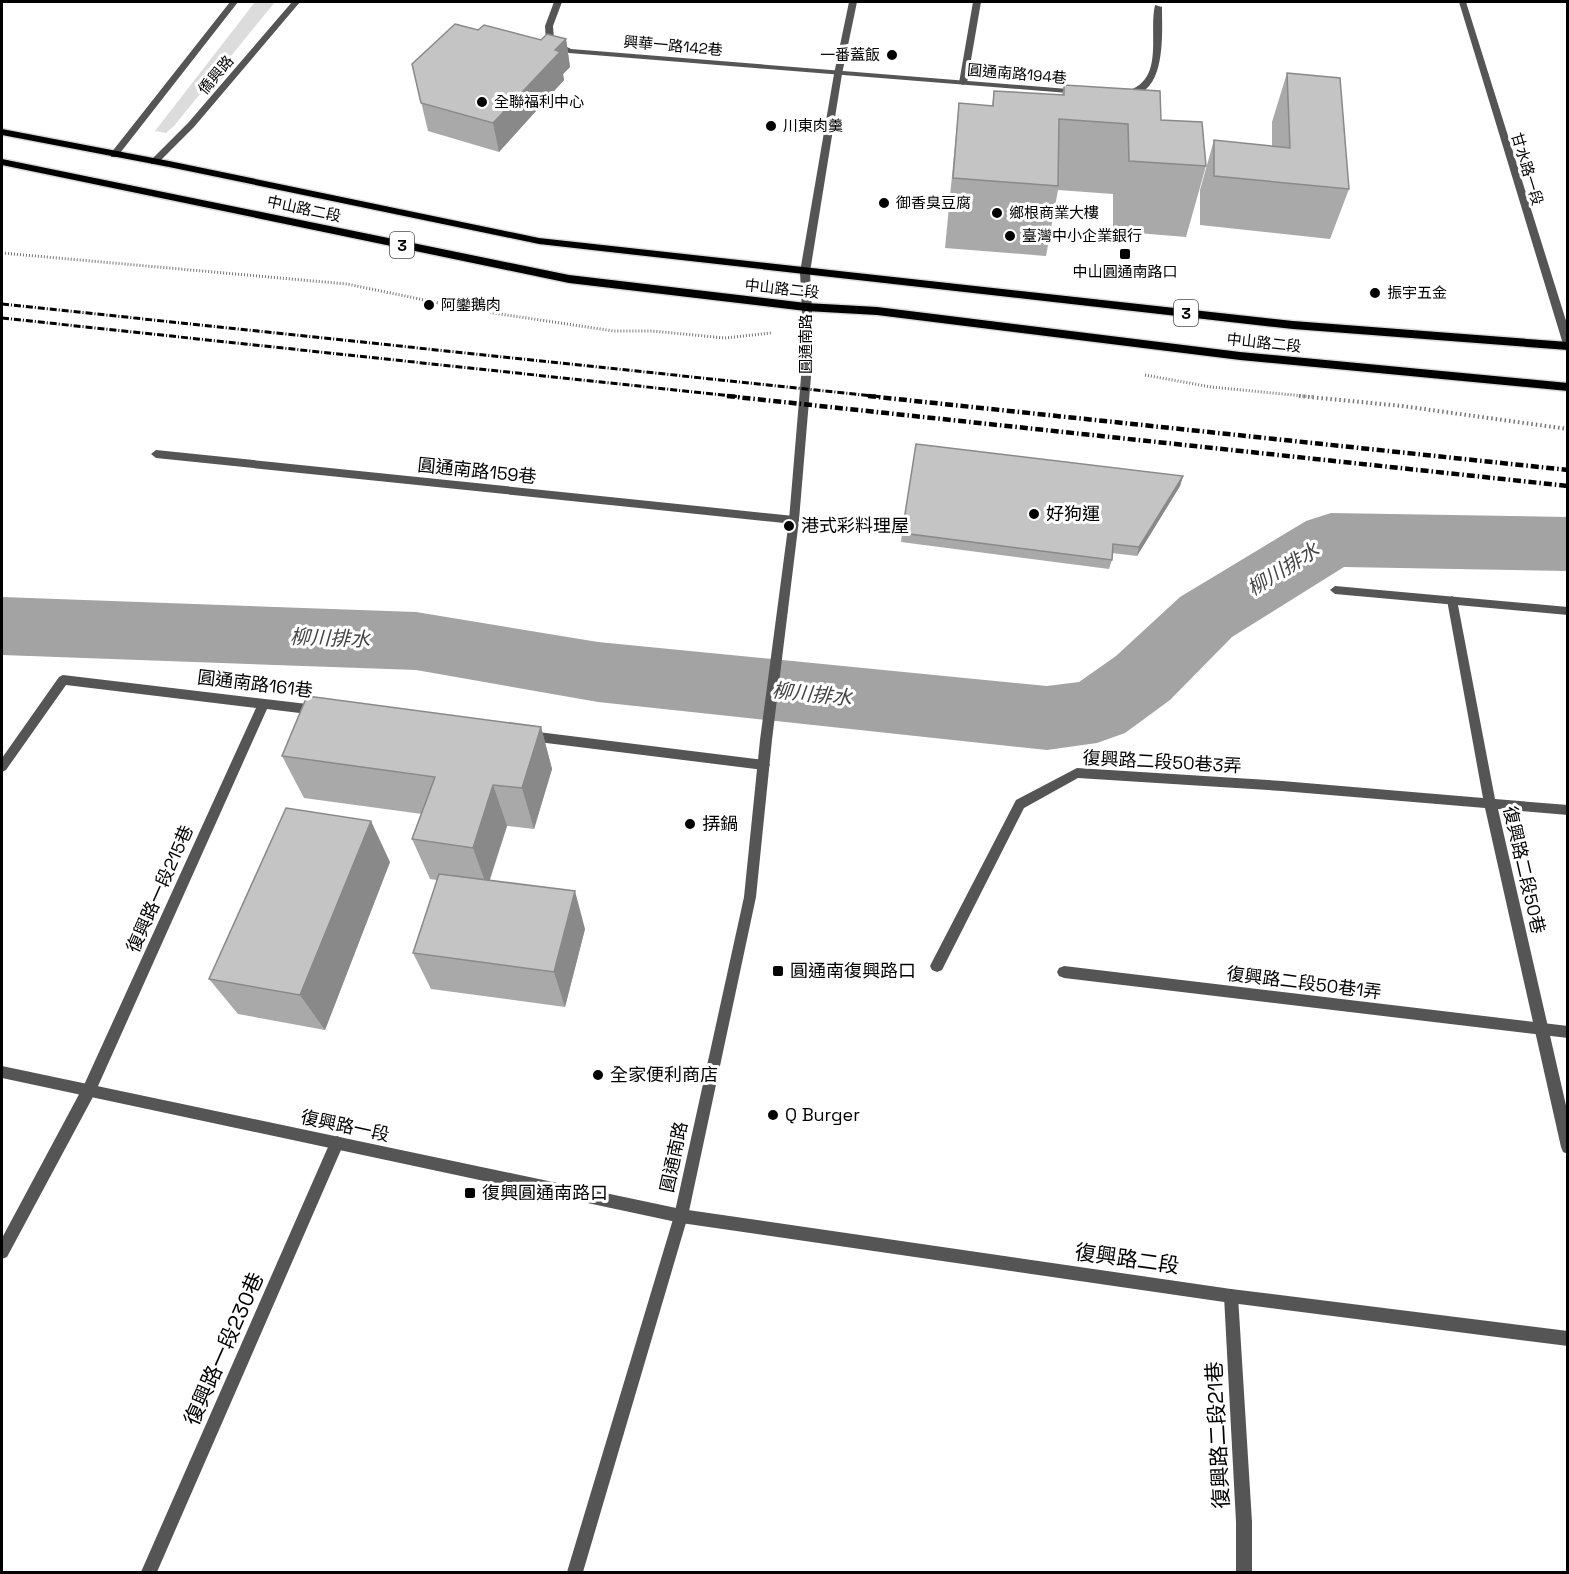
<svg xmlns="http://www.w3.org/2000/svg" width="1569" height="1574" font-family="'Space Grotesk','Noto Sans TC',sans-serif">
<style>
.green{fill:#dcdcdc}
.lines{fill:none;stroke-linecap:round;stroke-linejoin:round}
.river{fill:#a3a3a3;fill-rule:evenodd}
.primary-casing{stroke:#dbdbdb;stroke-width:3}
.path-far1{stroke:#777;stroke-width:3;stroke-dasharray:1 2;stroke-linecap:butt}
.path{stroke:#777;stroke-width:4;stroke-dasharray:1.5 3;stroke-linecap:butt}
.service{fill:#555;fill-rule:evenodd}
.minor{fill:#555;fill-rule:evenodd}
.tertiary{fill:#555;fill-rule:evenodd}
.primary{fill:#000;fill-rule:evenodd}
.rail-far1{stroke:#000;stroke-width:3;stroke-dasharray:7 2 1 2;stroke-linecap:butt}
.rail{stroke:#000;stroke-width:4.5;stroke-dasharray:8 3 1.5 3;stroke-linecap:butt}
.wall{fill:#a9a9a9}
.shaded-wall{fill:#898989}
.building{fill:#c4c4c4;stroke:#898989;stroke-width:1.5}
.poi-dot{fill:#000;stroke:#fff;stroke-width:2}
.labels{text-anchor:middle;stroke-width:6;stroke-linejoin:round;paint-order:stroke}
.far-street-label{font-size:15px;fill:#000;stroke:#fff}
.far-poi-label{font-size:15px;fill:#000;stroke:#fff;text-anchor:start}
.shield{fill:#fff;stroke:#4c4c4c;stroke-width:1.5}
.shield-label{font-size:16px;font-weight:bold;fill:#000}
.street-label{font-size:18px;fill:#000;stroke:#fff}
.poi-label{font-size:18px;fill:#000;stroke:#fff;text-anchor:start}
.water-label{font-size:20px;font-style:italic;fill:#444;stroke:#fff}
.near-street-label{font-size:21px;fill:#000;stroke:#fff}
</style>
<rect width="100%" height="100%" fill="#fff"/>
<path class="green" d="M255,2H275L174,126L166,133L155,131Z"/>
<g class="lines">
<path class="river" d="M1331,513L1568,517V571L1344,567L1232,637L1170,700L1125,733L1097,743L1047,750L598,702L416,670L2,655V597L416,612L598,642L1047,686L1079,682L1116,656L1180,597L1306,521Z"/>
<g class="primary-casing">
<path id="primary" d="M2,129L169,161L539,238L1293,321L1568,342V350L1293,329L539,244L169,167L2,135Z
M2,159L569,275L806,303L877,307L1240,352L1568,383V391L1240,360L877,315L806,311L569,283L2,165Z"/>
</g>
<path class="path-far1" d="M2,253L347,284L473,310L614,331H652L725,338L771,333
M1145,375L1211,387L1314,397"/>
<path class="path" d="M1299,396L1402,406L1568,429"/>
<path class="service" d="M973,2H981L967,83L963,85L959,83Z
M156,450L794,516L799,520L794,524L156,458L151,454Z
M1335,586L1568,607V615L1335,594L1330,590Z
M63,675L316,705L320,707L322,710L320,713L316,715L267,709L94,1095L7,1257L2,1259V1238L84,1085L256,708L66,685L6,770L2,772V758L59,677Z
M530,731L764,760L768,762L770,765L768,768L764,770L530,741L526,739L524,736L526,733Z
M1064,966L1568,1026V1038L1064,978L1059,976L1057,972L1059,968Z
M337,1136L342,1138L344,1143L157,1572H141L332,1138Z
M1231,1289L1236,1291L1238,1296L1252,1522V1572H1236V1522L1224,1296L1226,1291Z"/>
<path class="minor" d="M554,2H562L553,26L554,40L571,49L1080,90L1084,92L1080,94L569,53L546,41L545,26Z
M1459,2H1466L1568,327V347L1563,344Z
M1155,5L1162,7C1162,35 1167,99 1124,96V92C1166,82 1148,35 1155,5Z
M1452,596L1457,600L1495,799L1568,805V815L1498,809L1568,1114V1154L1563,1152L1561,1147L1485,808L1282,791L1078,778L1024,808L942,970L937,972L932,970L930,966L932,962L1016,800L1077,768L1282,781L1483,798L1447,600Z
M2,1066L681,1209L1231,1289L1568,1331V1346L1231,1303L681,1223L2,1078Z"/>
<path class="tertiary" d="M230,2H238L117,157H111V153Z
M292,2H300L194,127L157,164H151V160L188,123Z
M849,2H857L842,74L810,272L813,331L812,365L799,520L772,740L756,897L688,1216L583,1572H567L674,1216L744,897L760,740L789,520L802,365L803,331L800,272L834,74Z"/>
<use href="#primary" class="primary"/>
<path class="rail-far1" d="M2,304L882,397
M2,318L741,397"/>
<path class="rail" d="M727,396L1568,486
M868,396L1568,470"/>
</g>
<path class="wall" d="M566,39L570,67L563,74L564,80L499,152L428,131L412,64L541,40Z
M1287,73L1349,189L1330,239L1200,225V190L1214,140L1272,146V122Z
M1064,85L1161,120L1206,166L1186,237L1113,231V194L1058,190L1046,256L945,248L959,103L992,106L994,91L1062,95Z
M1183,476L1180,486L1137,556L1112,553V560L1109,569L901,542L902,533Z
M541,727L552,769L534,829L507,826L490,880L585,929L565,1007L431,989L413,953L437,880L430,879L412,839L422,814L304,798L282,756Z
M390,862L325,1030L238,1014L209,979Z"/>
<path class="shaded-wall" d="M566,39L570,67L563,74L564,80L499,152L493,123L555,50Z
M1183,476L1180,486L1137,556L1139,547Z
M541,727L552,769L534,829L522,788Z
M493,785L507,826L487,887L473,848Z
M371,821L390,862L325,1030L300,995Z
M575,891L585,929L565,1007L554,972Z"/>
<path class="building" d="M455,24L478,30L484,25L541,40L547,34L566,39L555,50L560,52L493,123L421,103L412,64Z
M1287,73L1340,78L1349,189L1214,176V140L1290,148Z
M1064,85L1160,91L1161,120L1202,122L1206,166L1129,161L1128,124L1059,119L1058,186L953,178L959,103L993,106L994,91L1064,95Z
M916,444L1183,476L1139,547L1113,544L1112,560L902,533Z
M307,696L541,727L522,788L493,785L473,848L412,839L435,777L282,756Z
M286,808L371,821L300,995L209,979Z
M439,874L575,891L554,972L413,953Z"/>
<g class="poi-dot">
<circle cx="892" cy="55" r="6"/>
<circle cx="482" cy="102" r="6"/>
<circle cx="771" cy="126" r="6"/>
<circle cx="884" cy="203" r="6"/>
<circle cx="997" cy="213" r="6"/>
<circle cx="1010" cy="236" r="6"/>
<rect x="1119" y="248" width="12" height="12" rx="3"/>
<circle cx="1375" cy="293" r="6"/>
<circle cx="429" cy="305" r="6"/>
<circle cx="1034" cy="514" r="6"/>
<circle cx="789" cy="526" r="6"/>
<circle cx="690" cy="824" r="6"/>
<rect x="772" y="965" width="12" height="12" rx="3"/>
<circle cx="598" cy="1075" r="6"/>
<circle cx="773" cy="1115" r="6"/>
<rect x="464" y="1187" width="12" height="12" rx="3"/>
</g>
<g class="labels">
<g class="far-street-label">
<text transform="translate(673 46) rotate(5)" y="5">興華一路142巷</text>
<text transform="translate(1017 74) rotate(5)" y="5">圓通南路194巷</text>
<text transform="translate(216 75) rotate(-50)" y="5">僑興路</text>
<text transform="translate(1527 169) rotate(73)" y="5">甘水路一段</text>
<text transform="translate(304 209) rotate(12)" y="5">中山路二段</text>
<text transform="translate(782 289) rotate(6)" y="5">中山路二段</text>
<text transform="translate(1264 343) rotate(6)" y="5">中山路二段</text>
<text transform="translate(806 344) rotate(-90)" y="5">圓通南路</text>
</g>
<g class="far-poi-label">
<text x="880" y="60" text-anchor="end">一番蓋飯</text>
<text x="494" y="107">全聯福利中心</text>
<text x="783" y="131">川東肉羹</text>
<text x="896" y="208">御香臭豆腐</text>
<text x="1009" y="218">鄉根商業大樓</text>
<text x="1022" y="241">臺灣中小企業銀行</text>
<text x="1125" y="277" text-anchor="middle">中山圓通南路口</text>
<text x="1387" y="298">振宇五金</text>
<text x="441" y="310">阿鑾鵝肉</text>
</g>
<g class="shield">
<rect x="390" y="232" width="24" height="26" rx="4.5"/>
<rect x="1174" y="300" width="24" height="26" rx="4.5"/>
</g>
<g class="shield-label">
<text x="402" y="251">3</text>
<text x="1186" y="319">3</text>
</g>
<g class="street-label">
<text transform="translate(477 471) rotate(6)" y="6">圓通南路159巷</text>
<text transform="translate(255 684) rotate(7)" y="6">圓通南路161巷</text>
<text transform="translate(1162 762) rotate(3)" y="6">復興路二段50巷3弄</text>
<text transform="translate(1524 870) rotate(77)" y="6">復興路二段50巷</text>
<text transform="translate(160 889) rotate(-66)" y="6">復興路一段215巷</text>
<text transform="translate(1304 983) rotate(7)" y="6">復興路二段50巷1弄</text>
<text transform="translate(345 1126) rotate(12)" y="6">復興路一段</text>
<text transform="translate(674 1157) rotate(-78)" y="6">圓通南路</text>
</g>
<g class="poi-label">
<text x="1046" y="520">好狗運</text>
<text x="801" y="532">港式彩料理屋</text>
<text x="702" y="830">挵鍋</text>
<text x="790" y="977">圓通南復興路口</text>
<text x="610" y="1081">全家便利商店</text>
<text x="785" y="1121">Q Burger</text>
<text x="482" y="1199">復興圓通南路口</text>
</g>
<g class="water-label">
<text transform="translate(1283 569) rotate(-32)" y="7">柳川排水</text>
<text transform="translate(330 638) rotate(2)" y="7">柳川排水</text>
<text transform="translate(812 694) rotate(6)" y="7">柳川排水</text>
</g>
<g class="near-street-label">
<text transform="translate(1127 1259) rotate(8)" y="7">復興路二段</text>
<text transform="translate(224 1349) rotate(-66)" y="7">復興路一段230巷</text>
<text transform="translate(1218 1435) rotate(-93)" y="7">復興路二段21巷</text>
</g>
</g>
<rect width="1569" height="1574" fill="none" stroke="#000000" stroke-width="6"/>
</svg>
